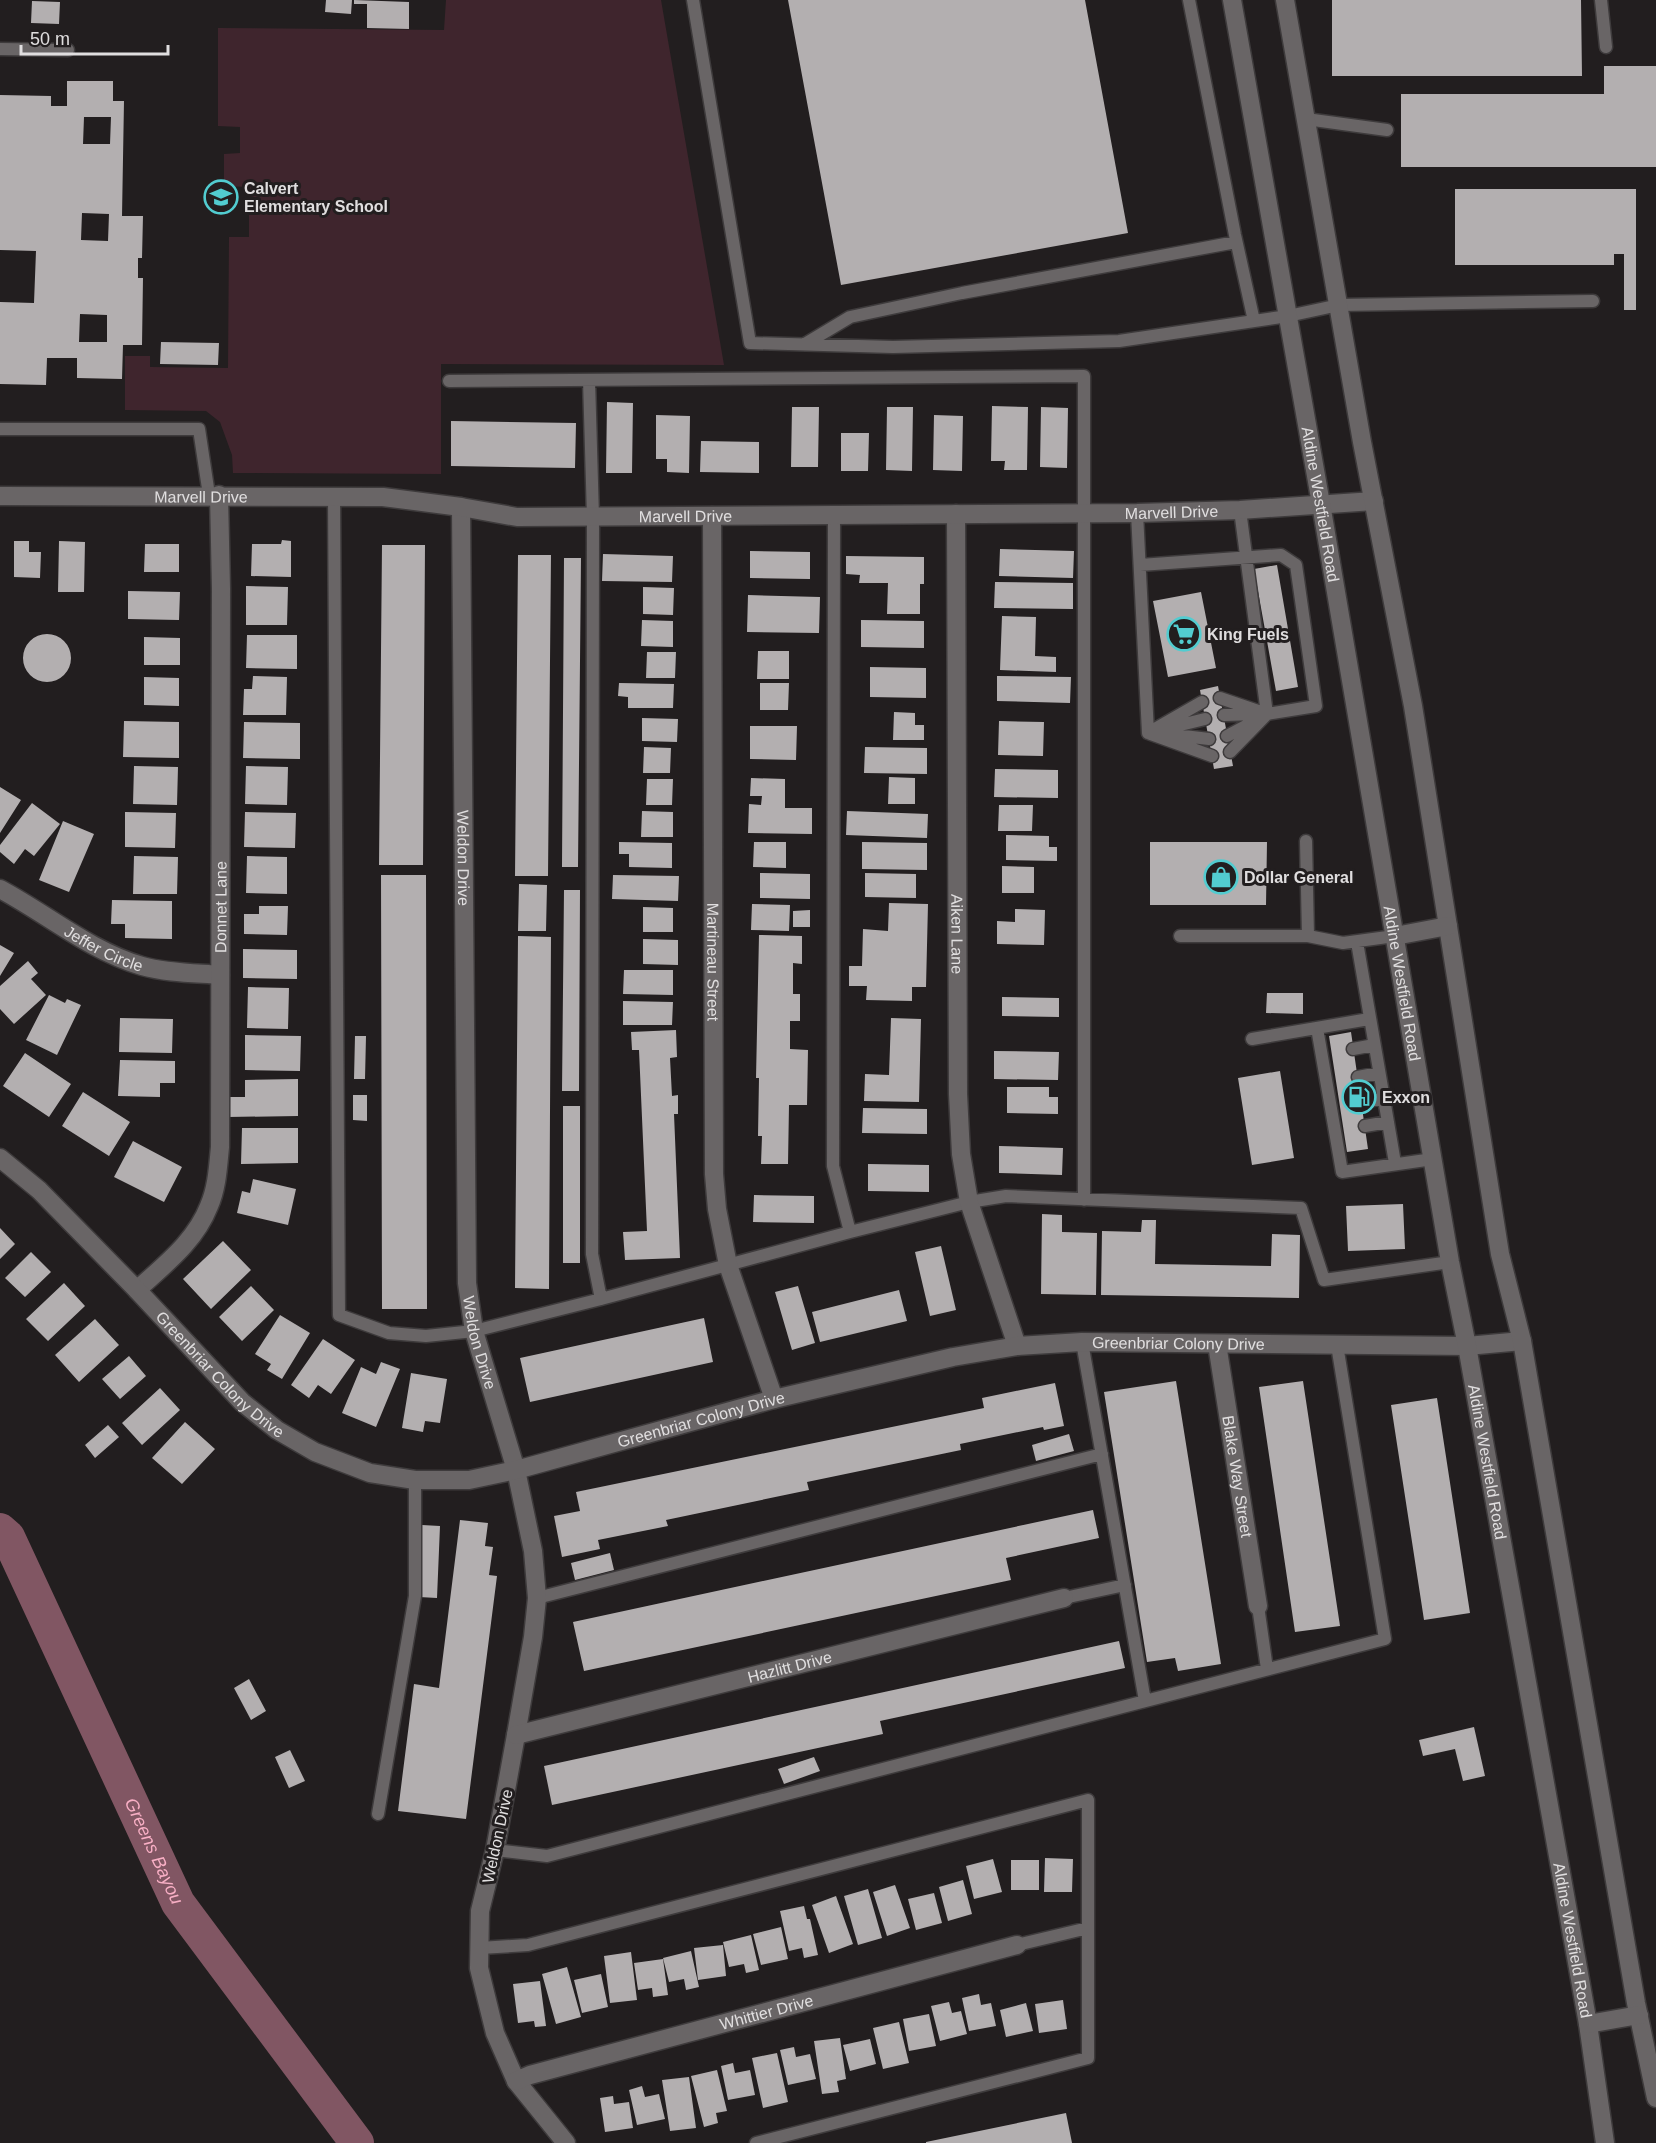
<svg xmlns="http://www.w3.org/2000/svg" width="1656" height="2143" font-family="Helvetica,sans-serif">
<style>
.green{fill:#3f252d}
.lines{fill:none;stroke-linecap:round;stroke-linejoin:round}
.river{stroke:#815663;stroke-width:34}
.building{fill:#b3afb0;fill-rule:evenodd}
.service-casing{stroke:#3e3b3c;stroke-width:15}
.minor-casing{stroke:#3e3b3c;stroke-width:21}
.tertiary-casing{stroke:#3e3b3c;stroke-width:21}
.secondary-casing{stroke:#3e3b3c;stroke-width:21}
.service{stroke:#696566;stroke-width:12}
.minor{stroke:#696566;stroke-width:18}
.tertiary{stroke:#696566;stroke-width:18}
.secondary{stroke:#696566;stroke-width:18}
.labels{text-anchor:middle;stroke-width:6;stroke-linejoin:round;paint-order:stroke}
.poi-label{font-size:16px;font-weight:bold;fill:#e0dedf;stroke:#221e1f;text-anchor:start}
.street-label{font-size:16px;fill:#e0dedf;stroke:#221e1f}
.water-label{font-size:18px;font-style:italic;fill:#f8afc5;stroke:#221e1f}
</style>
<rect width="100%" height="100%" fill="#221e1f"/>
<path class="green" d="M446,0H661L724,365L441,364V474L233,473L232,455L220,422L206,411L125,410V356H150V367L228,368L229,237H249V187L224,186V154L240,153V127L218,126V28L444,30Z"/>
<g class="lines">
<path class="river" id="s1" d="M0,1530L8,1537L178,1903L357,2143"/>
</g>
<path class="building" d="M326,0H352L351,14L325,12Z
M354,0L409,2V29L367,28V4H354Z
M788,0H1085L1128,233L841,285Z
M1332,0H1581L1582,76H1332Z
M32,1L60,2L59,24L31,23Z
M1604,66H1656V167H1401V94H1604Z
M67,81H113V101H124L122,216H143L142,258H138V278H143L142,345H123L122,379L77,378V358H47L46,385L0,384V302L34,303L36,251L0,250V95L51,96V106H67ZM84,117H111L110,144H83ZM82,213L109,214L108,241L81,240ZM80,314L107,315V342H79Z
M1455,189H1636V310H1624V254H1614V265H1455Z
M161,342L219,343L218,365L160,364Z
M607,402L633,403L632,473H606Z
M992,406L1028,407L1027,470H1004L1005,461H991Z
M792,407H819L818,467H791Z
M887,407H913L912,471L886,470Z
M1041,407L1068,408L1067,468L1040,467Z
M656,415L690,416L689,473L667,472V459H656Z
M934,415L963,416L962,471L933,470Z
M451,421L576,423L575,468L451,466Z
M841,433H869L868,471H841Z
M701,441L759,442V473L700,472Z
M282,540L291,541V577L251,576L252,544H281Z
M14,541H29V552H41L40,578L14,577Z
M59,541L85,542L84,592H58Z
M145,544H179V572H144Z
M382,545H425L423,865H379Z
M1000,549L1074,551L1073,578L999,576Z
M750,551L810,552V579L750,578Z
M603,554L673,556L672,582L602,581Z
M518,555H551L548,876H515Z
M846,556L924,557V584H920V614H887L888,583H859L860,575L846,574Z
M564,558H581L578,867H562Z
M1277,565L1298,687L1276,691L1254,569Z
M995,582L1073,583V609L994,608Z
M246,586L288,587L287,625H246Z
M643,587L674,588L673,615L643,614Z
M128,591L180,592L179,620L128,619Z
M1201,592L1216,668L1168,677L1153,601Z
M748,595L820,597L819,633L747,632Z
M1002,616L1036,617L1035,656L1056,657V672L1000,670Z
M642,620L673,621V647L641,646Z
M861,620L924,621V648L861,647Z
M23 658a24 24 0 1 1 48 0a24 24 0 1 1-48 0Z
M247,635H297V669L246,668Z
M144,637L180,638V665H144Z
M758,651H789V679H757Z
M647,652H676L675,678H646Z
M870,667L926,668V698L870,697Z
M253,676L287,677L286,715H243L244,689H252Z
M997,676L1071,677L1070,703L997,701Z
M144,677L179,678V706L144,705Z
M619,683L674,684L673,708H628V697L618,696Z
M760,683H789L788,710H760Z
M1218,686L1233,766L1214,769L1200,690Z
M894,712L915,713V725H924V740H893Z
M642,718L678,719L677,742L642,741Z
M124,721L179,722V758L123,757Z
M999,721L1044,722L1043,756L998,755Z
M244,722L300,723V759L243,758Z
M750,726H797L796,760L750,759Z
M644,747L671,748L670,773H643Z
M865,747L927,748V774L864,773Z
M134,766L178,767L177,805L133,804Z
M246,766L288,767L287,805L245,804Z
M995,769L1058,770V798L994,797Z
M889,777L915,778V804H888Z
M751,778L785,779V808H812V834L748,833L749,804L761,805L762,796H750Z
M647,779H673L672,805H646Z
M0,787L21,800L0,833Z
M32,803L60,824L34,856L25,849L14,864L0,852V845Z
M999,805H1033L1032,831H998Z
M642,811L673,812V837H641Z
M847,811L928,814L927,838L846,835Z
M125,812L176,813L175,848L125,847Z
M245,812L296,813L295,848L244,847Z
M63,821L94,834L69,892L39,880Z
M1006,835L1049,836V847H1057V861L1006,860Z
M619,842L672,843V868L629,867V854H619Z
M754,842H786V868L753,867Z
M862,842L927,843V870L862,869Z
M1150,842H1267L1266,905H1150Z
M134,856L178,857L177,894H133Z
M247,856L287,857V894L246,893Z
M1002,866L1034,867V893H1002Z
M760,873L810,874V899L760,898Z
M865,873L916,874V898L865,897Z
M381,875H426L427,1309H382Z
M613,875L679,876L678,901L612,899Z
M519,884L547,885L546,931H518Z
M564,890H580L579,1091H562Z
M112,900L172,901V939L125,938V924H111Z
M889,903L928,904L926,987H912V1001L866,1000L867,986H849V966H862L863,929L888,931Z
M752,904L790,905L789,931L751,930Z
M259,906H288L287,935L244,934V914H259Z
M643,907L673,908V932H643Z
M1015,909L1045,910L1044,945L997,944V921L1015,922Z
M810,910V927H793V911Z
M759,935L802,936V964L793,963V994H800V1021H790V1049L808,1050L807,1105H789L788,1164H761L762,1136H758L759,1078H756Z
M518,936L551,937L549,1289L515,1288Z
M643,939L678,940V965L643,964Z
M0,945L14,953L0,976Z
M243,949L297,950V979L243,978Z
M28,961L38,973L31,979L46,995L14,1024L0,1009V986Z
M624,970H673V995L623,994Z
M248,987L289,988L288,1029L247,1028Z
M1267,993H1303V1014L1266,1013Z
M49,995L65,1003L67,999L81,1005L57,1055L26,1040Z
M1002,997L1059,998V1017L1002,1016Z
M623,1001L673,1002L672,1025H623Z
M120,1018L173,1019L172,1053L119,1052Z
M891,1018L921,1019L919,1102L864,1101L865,1074L889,1075Z
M676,1030L677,1057L670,1058L672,1096L678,1095V1114H674L680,1258L625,1260L623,1232L647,1231L639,1050H632L631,1032Z
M1351,1032L1368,1149L1347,1152L1329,1036Z
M245,1035L301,1036L300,1071L245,1070Z
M355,1036H366L365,1079H354Z
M994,1051L1059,1052L1058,1080L994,1079Z
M25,1053L71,1084L49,1117L3,1086Z
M120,1060L175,1061V1083H160V1097L118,1096Z
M1280,1071L1294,1158L1252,1165L1238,1078Z
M298,1079V1116L228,1117V1097H245V1080Z
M1007,1087H1049V1097H1058V1114L1007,1113Z
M83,1092L130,1122L109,1156L62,1126Z
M353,1095H367V1121L353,1120Z
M563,1106H580V1263H563Z
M863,1108L927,1109V1134L862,1133Z
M242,1128H298V1163L241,1164Z
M133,1141L182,1167L164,1202L114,1177Z
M999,1146L1063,1148L1062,1175L999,1173Z
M868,1164L929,1165V1192L868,1191Z
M253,1179L296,1189L288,1225L237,1213L242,1191L250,1193Z
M754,1195L814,1196V1223L753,1222Z
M1403,1204L1405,1249L1348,1251L1346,1206Z
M1042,1214L1062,1215V1232L1097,1233L1096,1295L1041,1294Z
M1142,1220H1156L1155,1264L1271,1266L1272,1234L1300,1235L1299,1298L1101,1295L1102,1231L1141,1232Z
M0,1228L15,1244L0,1259Z
M223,1241L251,1270L211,1309L183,1279Z
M941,1246L956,1310L930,1316L915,1252Z
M31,1252L51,1272L25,1297L5,1278Z
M64,1283L85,1306L48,1341L26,1319Z
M251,1286L274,1310L242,1341L219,1317Z
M798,1286L815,1343L792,1350L775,1292Z
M899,1290L907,1321L820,1342L812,1312Z
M280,1315L310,1333L282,1379L267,1370L271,1364L255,1354Z
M704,1318L713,1362L530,1402L520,1358Z
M95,1319L119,1345L79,1382L55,1355Z
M323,1339L355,1360L331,1394L318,1385L309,1398L291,1385Z
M129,1356L146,1376L120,1399L102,1379Z
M381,1362L400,1369L376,1427L342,1413L361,1367L376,1374Z
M411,1373L447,1379L440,1423L425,1421L423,1432L402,1428Z
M1176,1381L1221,1664L1178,1671L1175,1658L1147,1662L1104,1392Z
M1303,1381L1340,1626L1295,1632L1259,1387Z
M1055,1383L1064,1426L1044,1430L1043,1427L960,1444L961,1450L807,1482L809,1490L666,1520L668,1526L598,1540L600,1549L562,1557L554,1516L580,1511L576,1492L984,1408L982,1398Z
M160,1388L180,1410L142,1445L122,1423Z
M1437,1398L1470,1613L1424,1620L1391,1405Z
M185,1422L215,1449L182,1484L152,1458Z
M108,1425L119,1437L95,1458L85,1445Z
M1069,1434L1074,1451L1036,1461L1032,1445Z
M1093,1510L1099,1538L1006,1558L1011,1580L584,1671L573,1622Z
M460,1520L488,1523L485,1546L493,1547L489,1575L497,1576L466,1819L398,1811L414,1684L439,1688Z
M422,1525L440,1526L437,1598L419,1597Z
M610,1553L614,1570L575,1580L571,1563Z
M1119,1641L1125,1668L880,1721L883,1734L552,1805L544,1766Z
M249,1679L266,1711L251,1720L234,1688Z
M1474,1727L1485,1776L1463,1781L1455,1749L1423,1756L1419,1740Z
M290,1750L305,1781L289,1788L275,1757Z
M814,1757L820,1771L784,1784L778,1769Z
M1045,1858L1073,1859L1072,1892H1044Z
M993,1859L1002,1892L974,1899L966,1866Z
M1011,1860H1039V1890H1011Z
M963,1880L972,1914L948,1921L939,1887Z
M895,1885L910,1928L887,1936L873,1892Z
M868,1889L882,1938L858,1945L844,1896Z
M934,1893L942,1923L916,1930L908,1899Z
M836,1896L853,1944L829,1953L812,1905Z
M804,1906L807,1919H810L818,1955L804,1958L802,1948L789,1951L780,1911Z
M781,1927L788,1959L761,1965L753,1934Z
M751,1935L759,1970L746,1973L744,1964L729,1967L723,1942Z
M723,1945L726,1976L698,1980L694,1948Z
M691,1951L699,1987L686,1990L684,1979L669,1982L663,1958Z
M631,1952L637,2000L610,2003L604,1956Z
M663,1959L668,1995L653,1997L652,1988L638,1990L634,1963Z
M567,1967L581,2017L556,2024L542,1974Z
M601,1974L608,2007L582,2013L574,1980Z
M540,1981L546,2026L535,2027L534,2021L518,2023L513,1984Z
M979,1994L981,2005L991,2003L996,2026L969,2031L962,1998Z
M1063,2000L1067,2029L1039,2033L1035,2004Z
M949,2002L952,2013L961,2011L967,2034L940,2041L931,2006Z
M1026,2003L1033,2031L1006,2037L1000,2010Z
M929,2014L936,2046L909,2051L903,2019Z
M899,2022L909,2063L883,2069L873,2028Z
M840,2038L846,2079L837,2081L839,2092L822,2094L814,2041Z
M870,2039L876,2064L850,2071L843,2045Z
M794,2047L796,2057L810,2054L816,2079L788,2085L780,2050Z
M777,2053L788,2102L763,2108L752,2058Z
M733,2063L735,2073L750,2070L755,2095L728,2100L721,2066Z
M717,2070L727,2111L716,2113L718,2123L704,2127L691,2076Z
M689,2077L696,2128L670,2131L662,2080Z
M642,2086L645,2097L659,2094L665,2119L637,2125L629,2090Z
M613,2096L614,2104L629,2102L633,2128L605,2132L600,2098Z
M1066,2113L1072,2143H926V2142Z"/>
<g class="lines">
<g class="service-casing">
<path id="service" d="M693,0L750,343L893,347L1119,341L1288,316L1339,305L1593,301
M1189,0L1235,235L1254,321
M1601,0L1606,47
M0,49L68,50
M1306,119L1387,130
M805,344L850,317L962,293L1236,242
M589,380L593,517L592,1254L601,1299
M449,381L1084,376V1200
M0,429H199L209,495
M334,497L339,1315L389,1333L426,1336L474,1331L601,1299L850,1232L969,1202L1006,1196L1301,1208L1324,1280L1450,1262
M1137,513L1148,733L1202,702
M834,515L833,1166L850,1232
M1140,565L1281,555L1296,565L1316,706L1267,714L1230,752
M1220,698L1267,714L1240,510
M1224,715L1258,714
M1164,729L1205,719
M1148,733L1212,756
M1167,734L1209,739
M1227,736L1255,721
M1306,841L1308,936
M1180,936H1308L1343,943L1395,936
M1357,942L1395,1163
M1317,1028L1342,1172L1433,1159
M1252,1039L1369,1019
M1353,1049L1374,1045
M1358,1077L1379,1073
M1361,1102L1384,1098
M1365,1126L1388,1122
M1082,1342L1145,1701
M537,1598L1102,1454
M1064,1598L1125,1585
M1258,1606L1267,1669
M378,1814L415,1596V1480
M495,1850L547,1856L1385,1639L1337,1345
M1017,1945L1088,1928
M480,1948L528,1945L1088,1800V2058L756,2143"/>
</g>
<g class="minor-casing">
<g id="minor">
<path id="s2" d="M461,507L467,1283L474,1331L516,1470L533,1551L537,1598L533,1637L516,1735L495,1850L480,1911L479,1968L495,2033L516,2081L566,2143"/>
<path id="s3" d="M956,514L958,1094L961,1154L969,1202L1017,1346"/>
<path id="s4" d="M712,516L714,1174L717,1209L728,1265L774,1399"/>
<path id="s5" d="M0,889C47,914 90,951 142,966C167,973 194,973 220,975"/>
<path id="s6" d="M137,1290C164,1265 195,1242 209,1206C217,1188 218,1167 220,1147L221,589L219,495"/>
<path id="s7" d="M1217,1344L1258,1606"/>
<path id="s8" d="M516,1735L1064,1598"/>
<path id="s9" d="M516,2081L530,2075L1017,1945"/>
</g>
</g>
<g class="tertiary-casing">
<g id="tertiary">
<path id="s10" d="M0,496L383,497L461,507L517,517L1137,513L1240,510L1374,501"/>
<path id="s11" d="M0,1158L39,1190L137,1290L242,1402L277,1430L315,1452L370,1473L415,1480H469L516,1470L774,1399L953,1357L1017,1346L1082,1342L1467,1346L1522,1341"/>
</g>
</g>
<g class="secondary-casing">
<g id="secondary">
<path id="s12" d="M1232,0L1321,504L1450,1262L1467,1346L1588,2024L1605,2143"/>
<path d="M1285,0L1362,442L1413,706L1500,1254L1522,1341L1636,2003L1656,2098"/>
<path d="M1395,936L1448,926"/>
<path d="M1588,2024L1639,2015"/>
</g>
</g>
<use href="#service" class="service"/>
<use href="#minor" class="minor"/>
<use href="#tertiary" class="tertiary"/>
<use href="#secondary" class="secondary"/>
</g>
<defs>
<g id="school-ring" transform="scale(1.725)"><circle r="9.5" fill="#221e1f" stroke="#52ccd0" stroke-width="1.5"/><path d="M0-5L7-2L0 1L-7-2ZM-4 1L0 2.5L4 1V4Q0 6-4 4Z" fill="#52ccd0"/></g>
<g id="supermarket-ring" transform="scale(1.725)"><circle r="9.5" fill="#221e1f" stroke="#52ccd0" stroke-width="1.5"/><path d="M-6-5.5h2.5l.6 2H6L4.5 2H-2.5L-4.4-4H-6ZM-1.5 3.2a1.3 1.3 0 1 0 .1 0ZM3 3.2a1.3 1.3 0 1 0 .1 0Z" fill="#52ccd0"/></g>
<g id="shop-ring" transform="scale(1.725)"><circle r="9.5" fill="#221e1f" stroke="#52ccd0" stroke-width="1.5"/><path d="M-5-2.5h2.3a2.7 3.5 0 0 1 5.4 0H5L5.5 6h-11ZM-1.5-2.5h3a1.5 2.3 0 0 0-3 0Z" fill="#52ccd0"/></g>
<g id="fuel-ring" transform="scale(1.725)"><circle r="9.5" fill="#221e1f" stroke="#52ccd0" stroke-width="1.5"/><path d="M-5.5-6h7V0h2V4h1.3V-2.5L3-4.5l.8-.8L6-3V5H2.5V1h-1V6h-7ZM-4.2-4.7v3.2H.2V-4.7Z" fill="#52ccd0"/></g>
</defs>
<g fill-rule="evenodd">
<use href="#school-ring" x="221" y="197"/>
<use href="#supermarket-ring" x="1184" y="634"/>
<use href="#shop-ring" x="1221" y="877"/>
<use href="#fuel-ring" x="1359" y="1097"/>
</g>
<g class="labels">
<g class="poi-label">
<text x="244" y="194">Calvert<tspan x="244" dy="18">Elementary School</tspan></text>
<text x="1207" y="640">King Fuels</text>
<text x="1244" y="883">Dollar General</text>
<text x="1382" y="1103">Exxon</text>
</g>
<g class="street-label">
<text dy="6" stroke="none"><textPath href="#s10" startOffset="201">Marvell Drive</textPath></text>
<text dy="6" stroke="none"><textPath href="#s12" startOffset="512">Aldine Westfield Road</textPath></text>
<text dy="6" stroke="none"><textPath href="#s10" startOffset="1173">Marvell Drive</textPath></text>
<text dy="6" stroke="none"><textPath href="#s10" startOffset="687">Marvell Drive</textPath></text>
<text dy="6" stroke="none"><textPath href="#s2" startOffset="351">Weldon Drive</textPath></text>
<text dy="6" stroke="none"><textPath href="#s6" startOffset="412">Donnet Lane</textPath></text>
<text dy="6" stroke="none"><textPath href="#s3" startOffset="420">Aiken Lane</textPath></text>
<text dy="6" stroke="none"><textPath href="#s5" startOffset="120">Jeffer Circle</textPath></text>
<text dy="6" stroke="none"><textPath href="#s4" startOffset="446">Martineau Street</textPath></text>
<text dy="6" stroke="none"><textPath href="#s12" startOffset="998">Aldine Westfield Road</textPath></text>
<text dy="6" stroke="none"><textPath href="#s2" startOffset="837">Weldon Drive</textPath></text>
<text dy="6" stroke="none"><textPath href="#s11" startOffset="1317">Greenbriar Colony Drive</textPath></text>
<text dy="6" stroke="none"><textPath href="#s11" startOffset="309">Greenbriar Colony Drive</textPath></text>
<text dy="6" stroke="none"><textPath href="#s11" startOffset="831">Greenbriar Colony Drive</textPath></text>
<text dy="6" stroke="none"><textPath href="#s12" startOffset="1484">Aldine Westfield Road</textPath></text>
<text dy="6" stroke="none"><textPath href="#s7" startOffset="134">Blake Way Street</textPath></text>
<text dy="6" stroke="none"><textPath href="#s8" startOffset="282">Hazlitt Drive</textPath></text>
<text transform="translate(497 1836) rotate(-78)" y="6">Weldon Drive</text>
<text dy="6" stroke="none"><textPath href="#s12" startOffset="1970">Aldine Westfield Road</textPath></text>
<text dy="6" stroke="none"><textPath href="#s9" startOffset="260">Whittier Drive</textPath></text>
</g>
<g class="water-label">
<text dy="6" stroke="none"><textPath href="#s1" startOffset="357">Greens Bayou</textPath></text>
</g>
</g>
<path d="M21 45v9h147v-9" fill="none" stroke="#e0dedf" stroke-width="3"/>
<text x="30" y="45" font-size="18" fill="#e0dedf" stroke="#221e1f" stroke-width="4.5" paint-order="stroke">50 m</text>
</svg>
